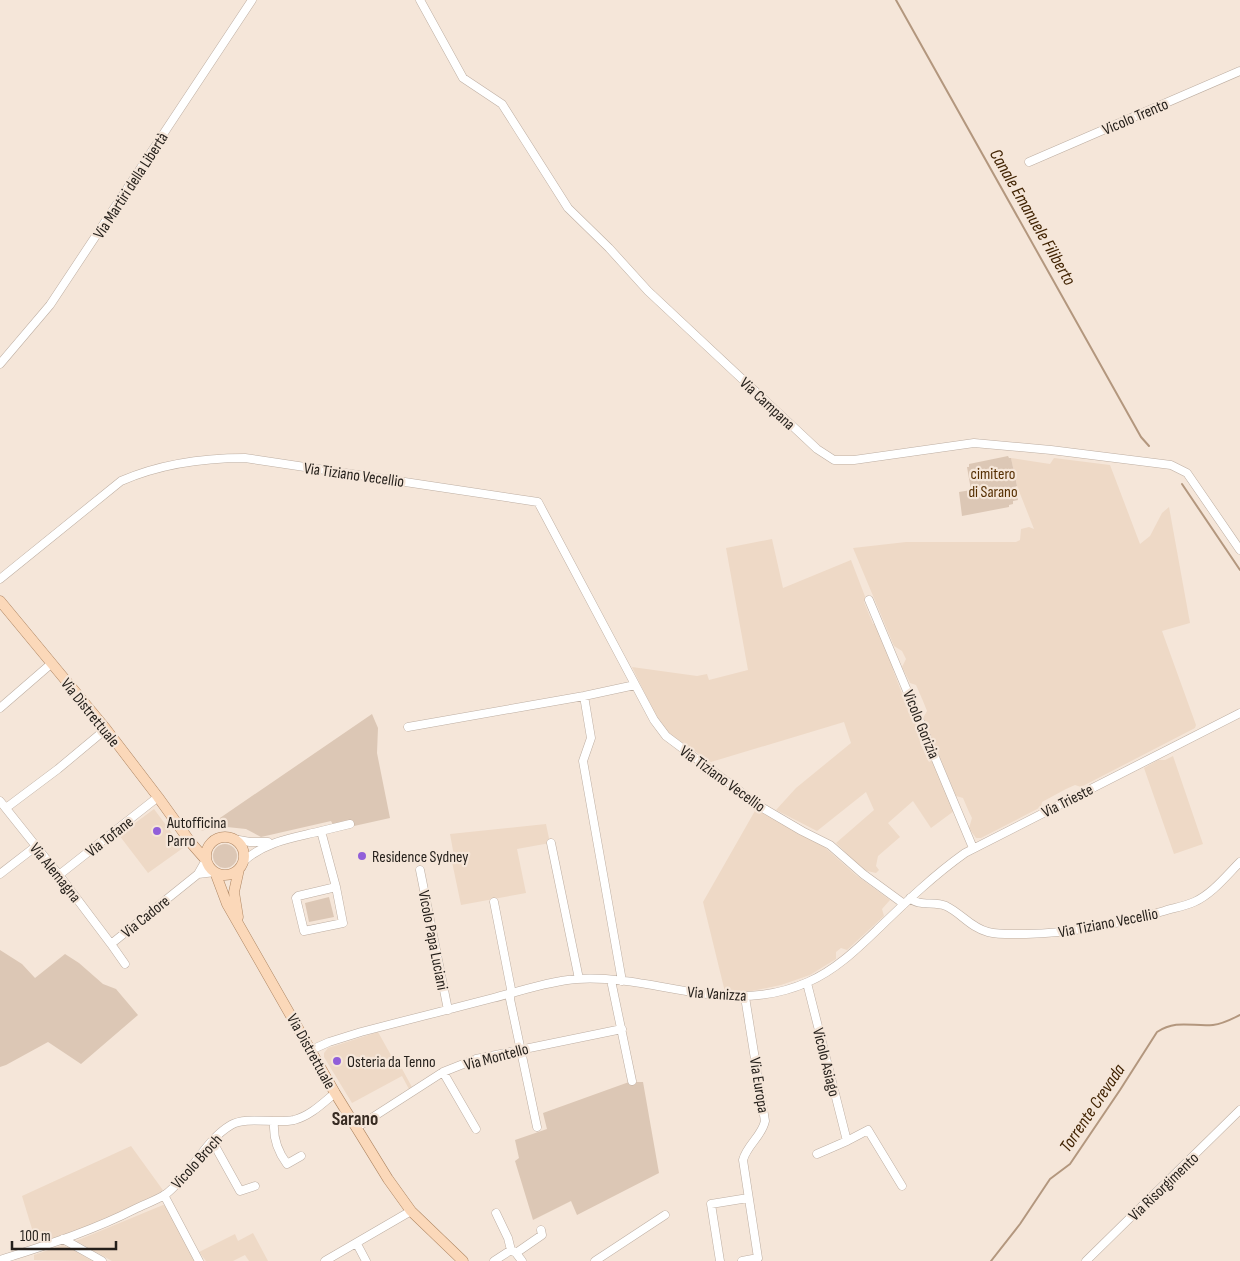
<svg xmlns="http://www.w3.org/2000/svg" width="1240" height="1261" font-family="'Sofia Sans Condensed',sans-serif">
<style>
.built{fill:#eed9c6}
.green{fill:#dcc7b5}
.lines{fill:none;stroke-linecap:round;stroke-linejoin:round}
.stream{stroke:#b3977e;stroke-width:2}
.minor-casing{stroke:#bdaea2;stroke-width:9}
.major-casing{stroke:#ae8663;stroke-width:11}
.minor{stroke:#fff;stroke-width:8}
.major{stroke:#fbd8b9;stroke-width:10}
.poi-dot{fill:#915fd9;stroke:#f5e6d9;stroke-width:2}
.labels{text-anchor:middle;stroke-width:4.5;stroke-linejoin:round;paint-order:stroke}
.street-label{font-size:16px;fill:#241f1a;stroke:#f5e6d9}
.park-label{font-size:16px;fill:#552e00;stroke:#f5e6d9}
.poi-label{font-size:16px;fill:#241f1a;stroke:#f5e6d9;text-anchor:start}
.water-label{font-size:18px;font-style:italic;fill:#422403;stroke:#f5e6d9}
.quarter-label{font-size:19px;font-weight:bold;fill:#372b22;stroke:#f5e6d9}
</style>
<rect width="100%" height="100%" fill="#f5e6d9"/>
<path class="built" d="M1011,458L1050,464L1054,458L1110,465L1140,544L1150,536L1162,513L1169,507L1190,623L1162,631L1196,725L1195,728L1081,787L1075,785L1066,789L1042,802L1041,807L981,838H976L969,828L972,818L969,812L963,798L956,796L923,718L927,711L923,701L916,685L910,683L902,667L906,659L902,651L894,646L853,548L906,542H1016L1020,540L1021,529L1029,527L1034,529L1017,486Z
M772,539L783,588L851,560L866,599L864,602L873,624L876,622L895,669L893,670L906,704H909L922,736L920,743L929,762L932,760L954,811L931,828L913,801L888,823L900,837L878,856L876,866L879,870L876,873L863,870L836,843L874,810L866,792L817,831L776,810L796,788L851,743L844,722L711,762L668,733L658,720L632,667L697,676L707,674L709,680L748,670L726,548Z
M1173,756L1203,844L1174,854L1144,768L1158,760H1165Z
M154,809L183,848L148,873L119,835Z
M756,809L821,844L856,875L890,900L882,909L884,916L847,950L841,948L836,952V959L810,975L781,985L752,991L725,992L703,902Z
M546,824L550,843L517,849L526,893L461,905L451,857L454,856L450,834Z
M378,1032L397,1066L400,1065L413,1089L410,1091L402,1076L352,1103L324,1057V1053L328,1048Z
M131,1146L165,1193L129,1211L40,1244L36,1242L22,1196Z
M163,1205L166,1206L195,1261H112L76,1241Z
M253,1233L268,1261H249L245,1255L233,1261H206L199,1252L235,1234L238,1241Z
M63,1245L72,1249L92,1261L34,1260V1255Z"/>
<path class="green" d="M1008,456L1009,458H1011L1017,486L1015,487L1018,500L1013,501V504L1009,505V507L962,516L959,492L971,490L967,467H969V464Z
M372,714L378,728L377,753L390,818L336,830L331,821L261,837L246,829L217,826L201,831Z
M213 856a12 12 0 1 1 24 0a12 12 0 1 1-24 0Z
M329,897L334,917L309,922L305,903Z
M0,950L22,964L35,978L65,954L79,963L103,984L116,989L138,1015L81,1064L48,1042L6,1065L0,1067Z
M629,1082H643L659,1173L577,1215L571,1201L533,1220L515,1161L519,1158L515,1140L547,1129L543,1113Z"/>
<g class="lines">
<path class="stream" d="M896,0L1141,437L1149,446
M1182,484L1240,570
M991,1261L1020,1224L1050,1179L1070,1164L1120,1090L1157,1032C1177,1019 1193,1027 1213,1025C1223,1024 1232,1019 1240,1015"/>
<g class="minor-casing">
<path id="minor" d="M420,0L463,78L502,104L568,208L609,248L648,291L817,449L834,460H854L974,443L1051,450L1171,465L1187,473L1240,550
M1029,162L1240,71
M0,364L50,305L252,0
M0,579L121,481C160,464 203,458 245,458L538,502L654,720L666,736L761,807L802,831L830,845L863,874L904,904
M869,600L973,848
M584,696L591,738L583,761L622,981
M0,708L52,663
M408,727L584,696L635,685
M0,801L59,875L111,944
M6,808L58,769L106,729
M321,831L350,824
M233,839L250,842H268
M551,843L579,979
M206,860L198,874L215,872
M244,861C266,841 293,838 321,831L336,887
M420,870L448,1010
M0,874L35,847
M59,875L158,797
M336,887L343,923L304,931L296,898L298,896Z
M910,898C919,907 934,901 946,906C961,913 971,928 988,932C1000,935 1013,934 1026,934C1073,933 1119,924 1164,911C1174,908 1185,906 1194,902C1212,894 1226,876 1240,862
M494,902L511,989L510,999L537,1127
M125,964L111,944L198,874
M807,983L847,1141L817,1154
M612,985L632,1081
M311,1050L329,1042L361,1032C405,1021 449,1009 493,998C521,991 549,981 577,979C658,974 727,1018 808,982C836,970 858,948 880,927C907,901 934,875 965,853L1240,713
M443,1072L476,1129
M274,1122C273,1137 278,1152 287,1164L301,1156
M356,1128L443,1072L476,1059L622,1029
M847,1141L868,1130L902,1186
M210,1143L215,1146L240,1191L255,1186
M164,1195L199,1261
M496,1213L508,1238L511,1250
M63,1239L102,1261
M357,1244L366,1261
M516,1253L542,1235L541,1230
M0,1260C46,1245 92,1231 135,1209C145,1204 157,1200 166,1194C191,1175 205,1140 231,1125C246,1116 275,1124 294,1120C310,1116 323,1103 335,1093
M325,1261L411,1211
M494,1261L511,1250L516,1253L522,1261
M595,1261L665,1215
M720,1261L711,1204L748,1198
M742,1261L758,1258L743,1160C747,1145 762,1136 765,1121L745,997
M1086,1261L1240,1110"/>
</g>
<g class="major-casing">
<path id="major" d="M0,601L106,729L158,797L191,843L206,860
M206 856a19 19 0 1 1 38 0a19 19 0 1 1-38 0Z
M215,872L227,904L335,1093L388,1179L411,1211L463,1261
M238,917L234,892L239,869"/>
</g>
<use href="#minor" class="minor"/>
<use href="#major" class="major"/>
</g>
<g class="poi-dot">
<circle cx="157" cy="831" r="5"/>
<circle cx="362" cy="856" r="5"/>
<circle cx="337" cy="1061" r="5"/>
</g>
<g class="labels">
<g class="street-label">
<text transform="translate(1135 116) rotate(-23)" y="6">Vicolo Trento</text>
<text transform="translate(130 185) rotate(-57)" y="6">Via Martiri della Libertà</text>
<text transform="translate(768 403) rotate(43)" y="6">Via Campana</text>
<text transform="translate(354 474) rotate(8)" y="6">Via Tiziano Vecellio</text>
<text transform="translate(91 712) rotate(51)" y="6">Via Distrettuale</text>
<text transform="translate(922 724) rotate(68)" y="6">Vicolo Gorizia</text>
<text transform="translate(723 778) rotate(36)" y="6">Via Tiziano Vecellio</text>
<text transform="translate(1067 800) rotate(-27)" y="6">Via Trieste</text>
<text transform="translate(109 836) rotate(-38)" y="6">Via Tofane</text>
<text transform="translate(56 872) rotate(51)" y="6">Via Alemagna</text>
<text transform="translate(145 916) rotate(-39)" y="6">Via Cadore</text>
<text transform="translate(1108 922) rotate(-11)" y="6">Via Tiziano Vecellio</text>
<text transform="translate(434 940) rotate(79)" y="6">Vicolo Papa Luciani</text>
<text transform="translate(717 993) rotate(4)" y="6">Via Vanizza</text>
<text transform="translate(312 1051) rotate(61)" y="6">Via Distrettuale</text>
<text transform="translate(496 1056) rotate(-15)" y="6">Via Montello</text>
<text transform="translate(827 1062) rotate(76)" y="6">Vicolo Asiago</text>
<text transform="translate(760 1085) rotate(81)" y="6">Via Europa</text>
<text transform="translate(196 1161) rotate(-48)" y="6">Vicolo Broch</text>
<text transform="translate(1163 1186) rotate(-44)" y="6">Via Risorgimento</text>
</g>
<g class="park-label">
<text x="993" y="479">cimitero<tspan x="993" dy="18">di Sarano</tspan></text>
</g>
<g class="poi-label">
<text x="167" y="828">Autofficina<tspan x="167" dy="18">Parro</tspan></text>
<text x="372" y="862">Residence Sydney</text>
<text x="347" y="1067">Osteria da Tenno</text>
</g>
<g class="water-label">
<text transform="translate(1033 217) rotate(60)" y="6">Canale Emanuele Filiberto</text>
<text transform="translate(1092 1108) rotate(-56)" y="6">Torrente Crevada</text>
</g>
<g class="quarter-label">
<text x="355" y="1125">Sarano</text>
</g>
</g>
<path d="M12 1241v8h104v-8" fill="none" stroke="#241f1a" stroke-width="2.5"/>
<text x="20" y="1241" font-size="15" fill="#241f1a" stroke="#f5e6d9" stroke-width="4" paint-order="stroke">100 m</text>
</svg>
